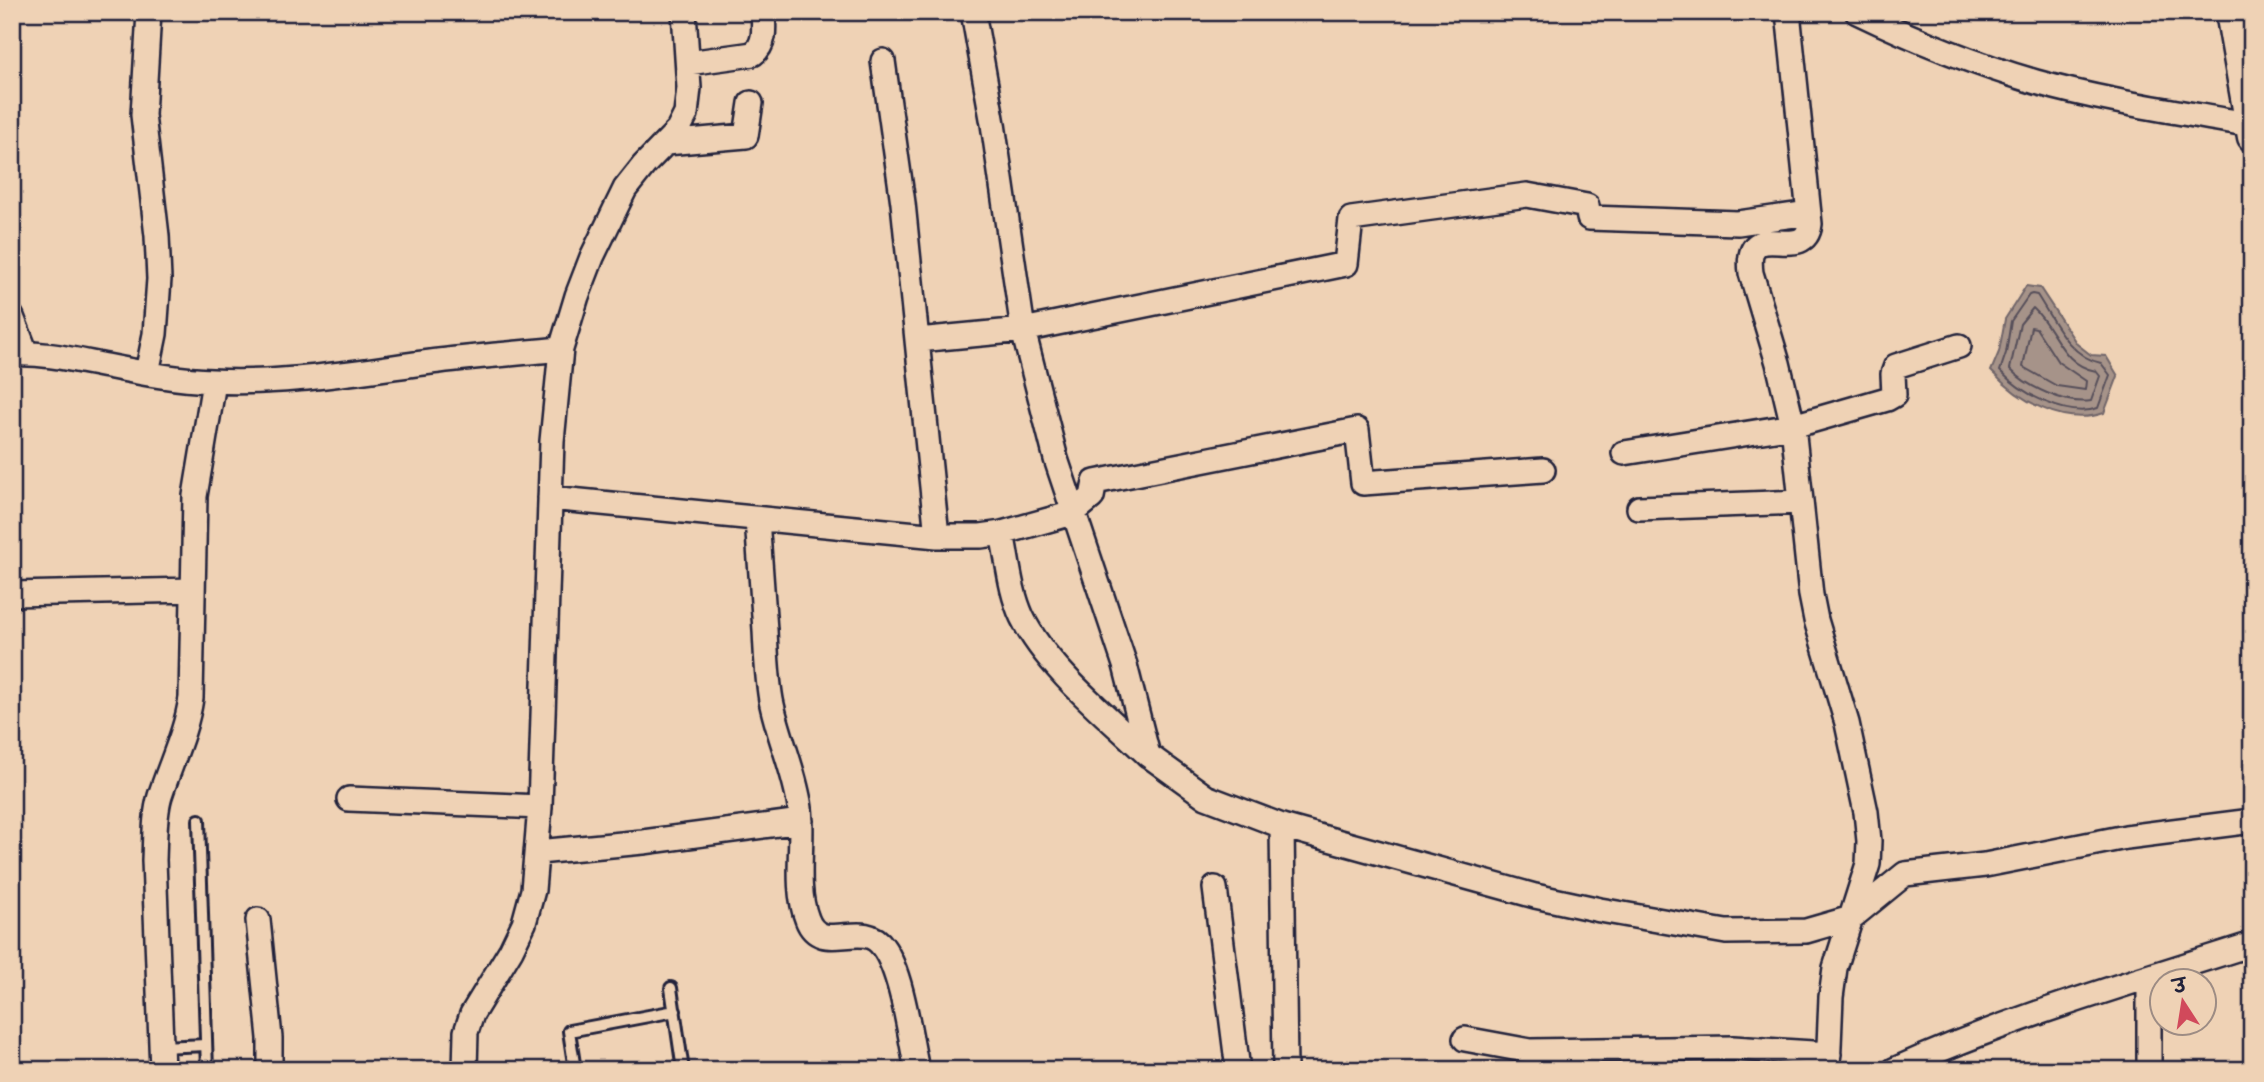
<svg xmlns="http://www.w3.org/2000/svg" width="2264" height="1082" font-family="'Balsamiq Sans','Playpen Sans Deva',sans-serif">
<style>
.water{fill:#a69389;stroke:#71666a;stroke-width:2}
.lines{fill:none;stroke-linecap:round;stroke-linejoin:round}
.shore{stroke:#574f5a;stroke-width:2}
.service-casing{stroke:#22223b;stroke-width:16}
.minor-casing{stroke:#22223b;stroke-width:28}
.tertiary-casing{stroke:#22223b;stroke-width:33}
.service{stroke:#efd2b5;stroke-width:10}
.minor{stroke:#efd2b5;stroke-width:23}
.tertiary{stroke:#efd2b5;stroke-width:28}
</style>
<rect width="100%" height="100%" fill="#efd2b5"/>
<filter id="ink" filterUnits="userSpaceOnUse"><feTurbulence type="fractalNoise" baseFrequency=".0143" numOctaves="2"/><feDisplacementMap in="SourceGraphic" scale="14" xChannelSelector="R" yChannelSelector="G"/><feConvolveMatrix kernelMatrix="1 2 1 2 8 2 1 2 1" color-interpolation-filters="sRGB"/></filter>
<g filter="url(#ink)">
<path class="water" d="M2026,286L2040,288L2077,344L2091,355L2106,356L2118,376L2104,413C2063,427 2018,400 1991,371L1999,352L2005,319Z"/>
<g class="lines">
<path class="shore" d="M2032,294L2037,295C2054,321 2069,357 2101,363L2110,375L2098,408C2067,419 2021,393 2000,371L2006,353L2011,321L2029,295Z
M2033,308C2056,329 2061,365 2096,371L2100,376L2091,401C2066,405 2027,387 2010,369L2020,324Z
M2031,327L2036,328L2058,362L2086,381L2085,390L2057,386L2023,367Z"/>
<g class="service-casing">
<path id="service" d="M199,820L207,1070
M671,988L683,1070
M161,1047L206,1045
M575,1070L569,1031L675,1011"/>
</g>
<g class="minor-casing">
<path id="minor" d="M973,12L993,124L1023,330L1056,459L1125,665L1148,755L1206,797L1282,826L1535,896L1600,910L1726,932L1806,931L1851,918L1905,874L1985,865L2126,837L2252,821
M1788,12L1810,224C1805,267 1743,212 1751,273L1778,363L1793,426L1811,595L1816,620L1847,723L1866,812L1869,841L1868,864L1835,968L1831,997L1828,1070
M1857,12C1915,40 1975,64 2036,82C2107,102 2180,112 2252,125
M688,63L753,54C766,44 764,28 763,12
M666,143L746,136L751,103
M12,317L26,353
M918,340L1023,330L1346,264L1351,219L1527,195L1587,206L1589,218L1738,223L1809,213
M12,354C44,352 75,360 107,366C141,373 177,380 212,381C288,385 364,370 439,361C480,356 521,353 561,349
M147,373L155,334L159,279L157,236L143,115L149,12
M1624,453L1793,426L1887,399L1894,395L1893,374L1896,366L1959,346
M550,498L937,536L903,203L883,61
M1639,508L1801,502
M757,519C760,556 762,593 765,630C766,653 767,677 771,700C778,736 795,771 800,808C804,842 794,887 807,919C821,957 863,917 883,947C902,973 910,1037 917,1070
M1002,533C1008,561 1010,591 1022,617C1046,667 1107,716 1148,755
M937,536H981L1002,533L1073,513L1092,497L1095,482L1357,430L1363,483L1543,470
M12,594L193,590
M349,799L540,807
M1282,826L1285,1070
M538,852L643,842L801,821
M1215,888L1238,1070
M258,920L270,1038V1070
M1465,1039L1530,1051L1733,1048L1829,1054
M162,1070L154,860C155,839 154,816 160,796C171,762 186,733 191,698L195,496L214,382
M465,1070L466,1032L472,1014L511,950L524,923L533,890L540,807L552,441L561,349L577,296L592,257L625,189L644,165L678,130L686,114L689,88L684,12
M1894,1070C2010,1017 2131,983 2252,944
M2149,1070V977"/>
</g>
<g class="tertiary-casing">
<path id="tertiary" d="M2230,12L2252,137"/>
</g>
<use href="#service" class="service"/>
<use href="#minor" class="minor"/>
<use href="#tertiary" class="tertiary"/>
</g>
</g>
<rect width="2264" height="1082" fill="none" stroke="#efd2b5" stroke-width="42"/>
<rect x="21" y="21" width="2222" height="1040" fill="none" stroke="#22223b" stroke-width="2.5" filter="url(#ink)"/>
<g transform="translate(2183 1002) rotate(348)"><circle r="33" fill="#efd2b5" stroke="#9d8c84" stroke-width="2"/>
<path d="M0-5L12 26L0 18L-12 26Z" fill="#d1495b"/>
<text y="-10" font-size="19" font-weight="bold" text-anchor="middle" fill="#22223b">उ</text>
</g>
</svg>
